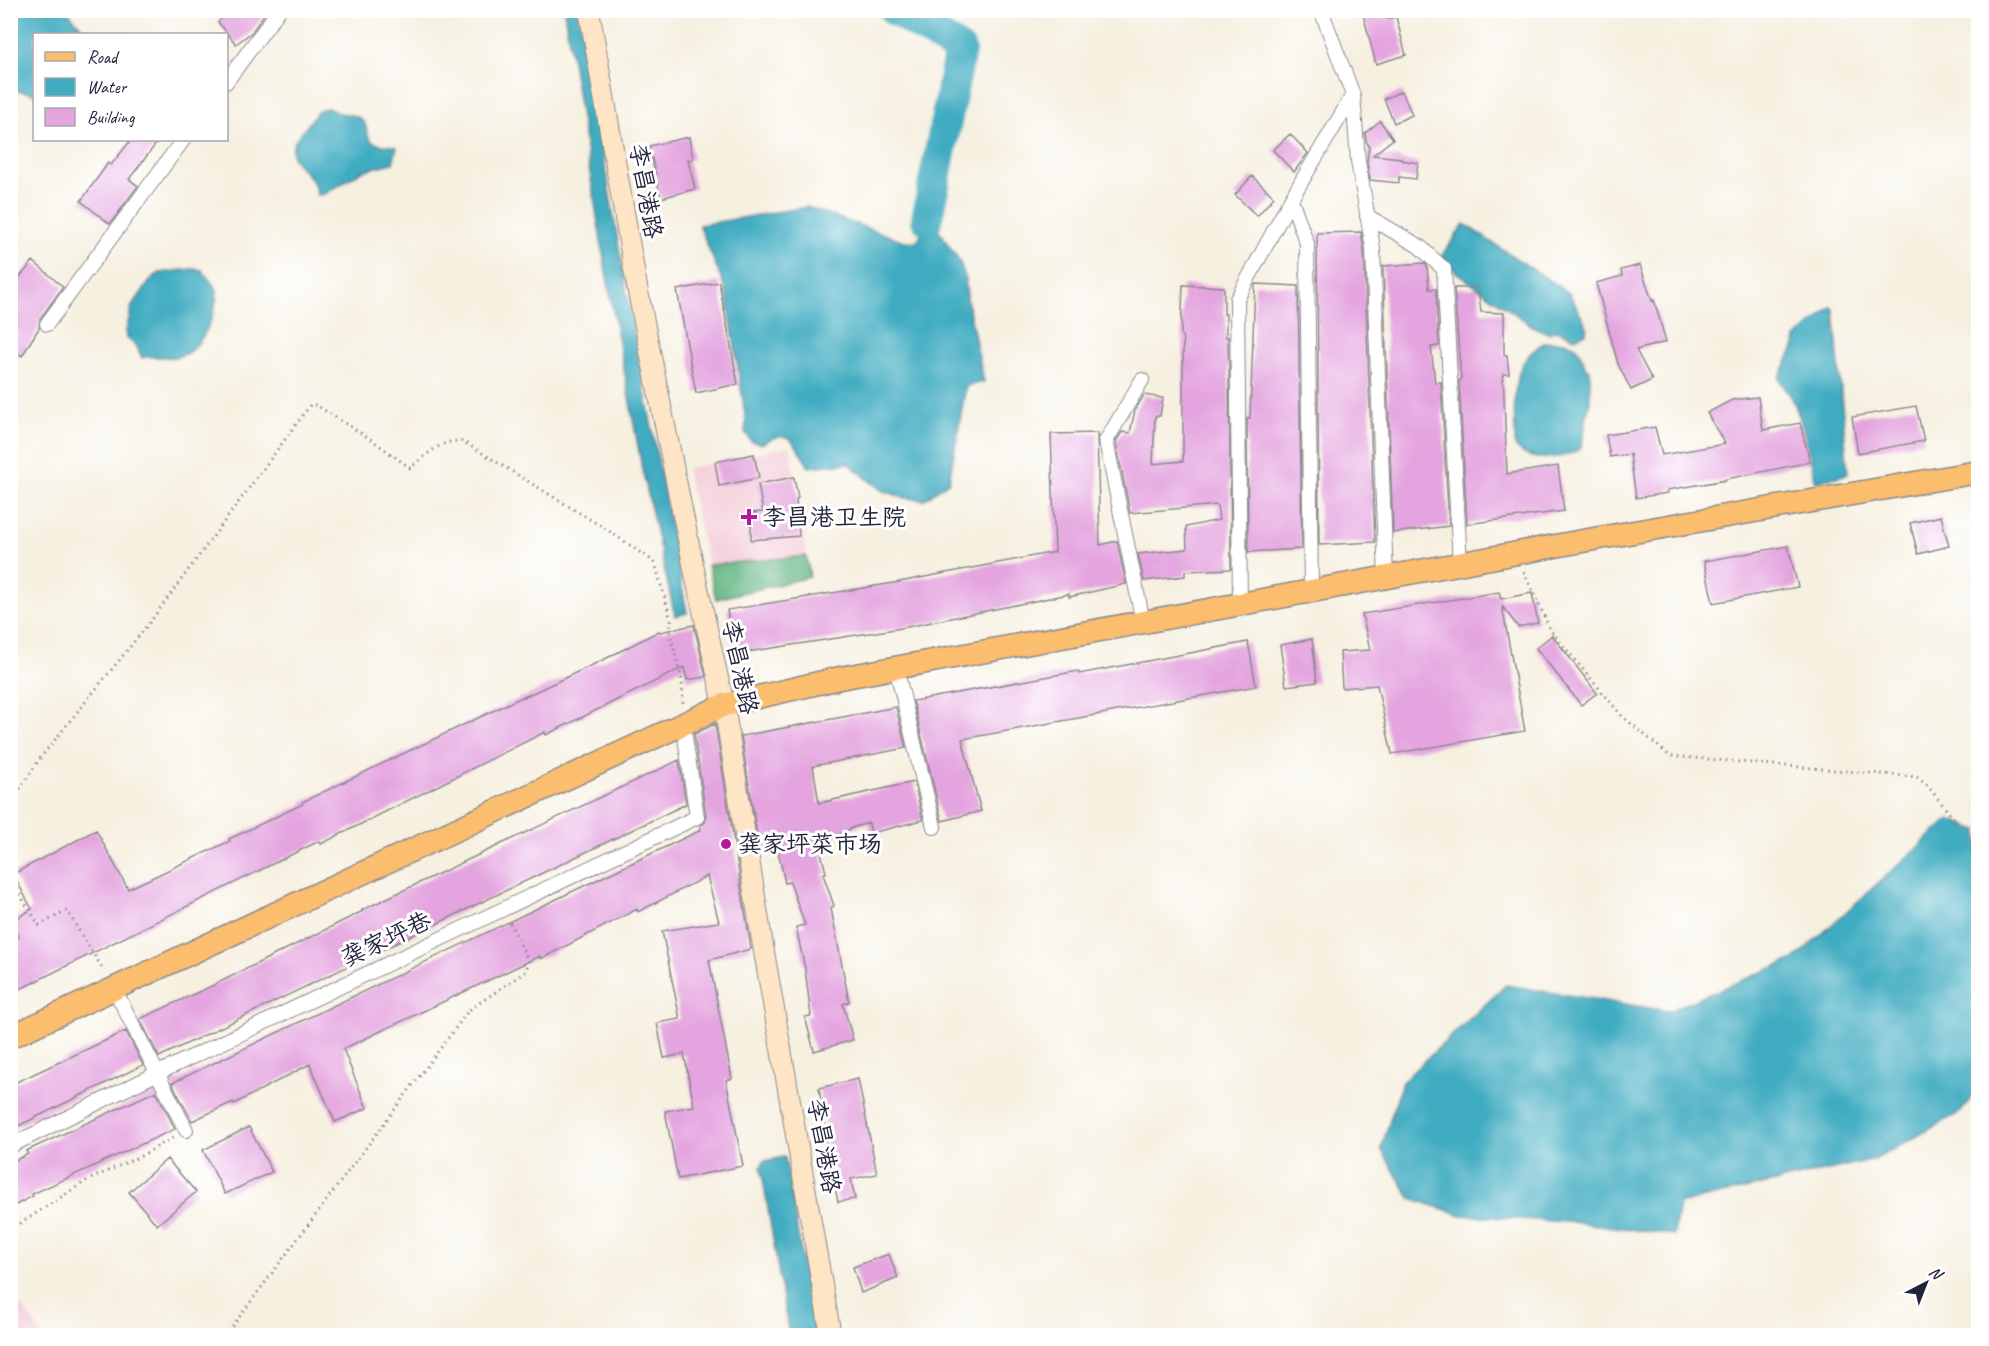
<svg xmlns="http://www.w3.org/2000/svg" width="1989" height="1346" font-family="Caveat,'LXGW WenKai TC',sans-serif">
<style>
.built{fill:#f5cfda}
.forest{fill:#66b784;stroke:#446c60;stroke-width:1.5}
.water{fill:#41acc1;stroke:#32677e;stroke-width:1.5}
.lines{fill:none;stroke-linecap:round;stroke-linejoin:round}
.river{stroke:#41acc1;stroke-width:32}
.building{fill:#e4a4df}
.street-casing{stroke:#8c898e;stroke-width:16}
.secondary-casing{stroke:#8c898e;stroke-width:22}
.primary-casing{stroke:#8c898e;stroke-width:25}
.path{stroke:#8c898e;stroke-width:3;stroke-dasharray:1.5 4.5;stroke-linecap:butt}
.street{stroke:#fff;stroke-width:14}
.secondary{stroke:#fde5c5;stroke-width:20}
.primary{stroke:#fbbd6e;stroke-width:22}
.poi-dot{fill:#b5179e;stroke:#fff;stroke-width:2}
.labels{text-anchor:middle;stroke-width:6;stroke-linejoin:round;paint-order:stroke}
.street-label{font-size:24px;fill:#22223b;stroke:#fff}
.poi-label{font-size:24px;fill:#22223b;stroke:#fff;text-anchor:start}
</style>
<rect width="100%" height="100%" fill="#fff"/>
<filter id="ink" filterUnits="userSpaceOnUse"><feTurbulence type="fractalNoise" baseFrequency=".0167" numOctaves="2"/><feDisplacementMap in="SourceGraphic" scale="12" xChannelSelector="R" yChannelSelector="G"/><feConvolveMatrix kernelMatrix="1 2 1 2 8 2 1 2 1" color-interpolation-filters="sRGB"/></filter>
<filter id="wash" filterUnits="userSpaceOnUse"><feTurbulence type="fractalNoise" baseFrequency=".008" numOctaves="4" result="noise"/><feDisplacementMap in="SourceGraphic" scale="24" xChannelSelector="R" yChannelSelector="G"/><feGaussianBlur stdDeviation="1.35" result="paint"/><feColorMatrix in="noise" values="0 0 0 0 0 0 0 0 0 0 0 0 0 0 0 0 0 1.4 0 .05"/><feComposite in="paint" operator="in"/></filter>
<g filter="url(#wash)">
<rect width="100%" height="100%" fill="#f6f0e0"/>
<path class="built" d="M790,446L810,577L716,599L686,469Z
M11,1299L24,1309L42,1335H11Z"/>
<path class="forest" d="M806,556L810,577L716,599L708,565Z"/>
<path class="water" d="M13,11H67L88,34H34V95L33,93L11,90L10,20Z
M564,11H578L634,333L687,613L675,616L642,468L606,272Z
M328,108C338,115 349,113 359,118C370,124 364,136 373,142C380,146 389,145 397,147L393,163L362,171L325,194L317,195C315,164 269,165 307,126C314,118 315,109 328,108Z
M807,207L904,241L916,242L921,235L929,212L936,227L959,260L965,277L968,305L984,382L966,386L949,481L924,500L902,497L881,490L848,463L809,467C793,442 792,426 761,444L751,441L745,432L746,421L726,290L699,225Z
M1464,224L1569,293L1587,326L1586,333L1575,338L1557,330L1548,333L1534,327L1457,273L1440,258Z
M191,269L202,270L217,290C216,313 203,353 175,357C163,359 153,354 142,358L137,347L127,338L126,331L132,306L153,277L160,273Z
M1832,307L1834,309L1848,474L1816,482C1809,455 1804,424 1792,398C1788,391 1782,386 1779,378L1795,346L1796,338Z
M1545,342C1570,341 1578,340 1585,366L1590,370V400L1581,448C1568,458 1537,462 1523,453C1520,452 1518,449 1515,446C1515,423 1512,392 1520,370C1523,359 1536,347 1545,342Z
M1949,819L1978,830V1088L1961,1112L1876,1159L1679,1204L1674,1235L1583,1223L1461,1215L1410,1198L1381,1149L1402,1082L1506,985L1668,1011L1794,959Z
M785,1157L815,1335H789L761,1167L764,1161Z"/>
<g class="lines">
<path class="river" d="M895,10L960,50L927,219"/>
</g>
<g id="blocks">
<path class="building" d="M232,10H267L252,32L236,44L218,22Z
M1362,10H1385L1387,19L1396,17L1406,55L1376,64Z
M1402,91L1412,115L1394,123L1384,99Z
M1380,121L1393,139L1373,155L1401,158V160L1418,163L1416,179L1399,177V183L1370,180L1367,163L1369,146L1366,141L1365,133Z
M1290,134L1308,153L1294,172L1273,150Z
M689,137L693,159L688,160L695,189L661,198L649,146Z
M131,140H159L129,179L138,186L110,224L81,201L108,163L111,165Z
M1252,176L1274,197L1257,216L1235,195Z
M1361,232L1364,249L1375,542L1319,545L1317,233Z
M33,261L63,287L40,319L39,328L22,356L10,349V289Z
M1425,263L1427,266L1429,289H1436L1439,346L1431,347L1435,383L1441,382L1449,526L1393,533L1383,266Z
M1640,265L1652,301L1654,300L1666,342L1636,350L1652,380L1631,390L1618,364L1596,283L1622,276L1621,270Z
M719,282L738,384L696,393L677,290Z
M1255,284L1298,286L1302,549L1248,552L1247,418H1250Z
M1183,285L1224,287V314H1226V337H1228L1229,371L1231,569L1185,571V576L1144,581L1138,554L1187,549L1186,527L1219,520L1217,505L1130,513L1118,453L1116,441L1122,432L1130,433L1135,410L1144,395L1163,398L1160,416H1155L1153,464L1183,461V340L1181,333Z
M1454,288H1478L1481,312L1504,313V355H1507L1509,374H1503L1507,474L1558,466L1564,511L1467,524L1459,381L1461,380Z
M1758,397L1763,430L1800,423L1810,462L1726,479V480L1667,490L1668,493L1636,498L1630,454L1610,457L1606,435L1655,427L1662,455L1725,444L1707,413L1732,400Z
M1916,406L1924,441L1858,453L1852,417Z
M1097,433L1100,545L1117,541L1126,584L1069,597V594L902,628L734,654L727,610L894,583L1055,552L1051,434Z
M754,454L759,478L719,486L715,462Z
M794,477L798,498L796,499L799,536L751,540V513L763,512L758,484Z
M1941,516L1949,546L1918,554L1910,523Z
M1788,546L1798,587L1713,603L1704,561Z
M1499,592L1501,599L1532,593L1538,623L1518,627L1502,606L1525,731L1392,754L1377,685L1342,688L1340,652L1370,650L1362,614Z
M694,625L706,677L687,680L684,667L546,735L545,732L321,844L319,841L10,994V941L19,937L10,922L32,909L13,874L96,830L128,889L230,841L229,839L303,804L302,802L524,696V697L605,659L659,631L660,632Z
M1552,635L1597,693L1581,705L1536,648Z
M1312,639L1317,682L1286,686L1280,645Z
M1248,642L1256,686L962,739L981,811L942,821L913,701L1078,671L1079,674Z
M896,707L906,748L813,766L819,803L914,782L923,820L871,833L869,823L854,827L826,841V843L819,844L826,873L823,874L834,906L831,908L849,1002L843,1004L853,1040L814,1051L805,1017L811,1016L805,969L796,927L805,925L790,882L785,883L778,850L760,853L741,736Z
M715,724L751,949L709,960L732,1079L726,1080L743,1166L678,1179L665,1111L694,1106L684,1054L664,1058L657,1023L680,1019L662,931L719,922L707,876L638,912L637,909L541,959L540,956L343,1049L367,1108L335,1122L310,1064L234,1104L233,1102L192,1121L172,1083L701,830L700,826L705,822L706,816L694,734Z
M679,760L686,804L159,1057L140,1019L218,983L363,911L362,910Z
M126,1031L143,1065L10,1130V1085Z
M858,1079L877,1174L851,1179L855,1199L838,1202L825,1139H827L819,1088Z
M156,1091L175,1129L32,1194L33,1196L10,1208V1163L28,1154L26,1151Z
M249,1127L272,1172L225,1194L203,1150Z
M167,1159L196,1192L157,1225L129,1192Z
M889,1254L898,1278L861,1293L853,1267Z"/>
</g>
</g>
<g filter="url(#ink)">
<use href="#blocks" fill-opacity="0" stroke="#8c898e" stroke-width="1.5"/>
<g class="lines">
<g class="street-casing">
<path id="street" d="M226,82L279,10
M1353,95L1358,161L1373,248L1386,578
M1291,199L1307,244L1311,591
M1367,216L1419,246L1444,269L1460,564
M47,324L183,140
M1142,380L1106,441L1143,622
M1240,604L1237,299L1291,199L1353,95L1321,10
M896,667L934,827
M114,988L186,1130
M10,1146L158,1073L697,817L683,724"/>
</g>
<g class="secondary-casing">
<path id="secondary" d="M589,10L637,287L696,579L724,705L763,946L831,1336"/>
</g>
<g class="primary-casing">
<path id="primary" d="M10,1037L724,705L840,678L1577,542L1978,472"/>
</g>
<path class="path" d="M1524,572L1551,631L1622,716L1670,756L1917,777L1927,785L1975,846
M10,804L41,757L150,622L311,404L316,405L372,440L410,468C427,455 443,437 464,442L609,531L653,561L656,567L671,620L670,634L682,680L683,703
M10,879L39,925L67,911L104,971
M10,1230L86,1181L143,1155L174,1137
M225,1336L469,1010L525,972L529,962L509,921"/>
<use href="#street" class="street"/>
<use href="#secondary" class="secondary"/>
<use href="#primary" class="primary"/>
</g>
</g>
<g class="poi-dot">
<path d="M746 508h6v6h6v6h-6v6h-6v-6h-6v-6h6z"/>
<circle cx="726" cy="844" r="6"/>
</g>
<g class="labels">
<g class="street-label">
<text transform="translate(646 191) rotate(80)" y="8">李昌港路</text>
<text transform="translate(740 667) rotate(78)" y="8">李昌港路</text>
<text transform="translate(386 939) rotate(-25)" y="8">龚家坪巷</text>
<text transform="translate(824 1146) rotate(80)" y="8">李昌港路</text>
</g>
<g class="poi-label">
<text x="762" y="525">李昌港卫生院</text>
<text x="738" y="852">龚家坪菜市场</text>
</g>
</g>
<rect width="1989" height="1346" fill="none" stroke="#fff" stroke-width="36"/>
<rect x="33" y="33" width="195" height="108" fill="#ffffff" stroke="#a7a7b1" stroke-width="1.5"/>
<rect x="45" y="52" width="30" height="9" fill="#fbbd6e" stroke="#a7a7b1" stroke-width="1.5"/>
<text x="87" y="63" font-size="18" fill="#22223b">Road</text>
<rect x="45" y="78" width="30" height="18" fill="#41acc1" stroke="#a7a7b1" stroke-width="1.5"/>
<text x="87" y="93" font-size="18" fill="#22223b">Water</text>
<rect x="45" y="108" width="30" height="18" fill="#e4a4df" stroke="#a7a7b1" stroke-width="1.5"/>
<text x="87" y="123" font-size="18" fill="#22223b">Building</text>
<g transform="translate(1926 1283) rotate(42)" stroke="#ffffff" stroke-width="4.5" paint-order="stroke">
<path d="M0-4.5L10 22L0 15L-10 22Z" fill="#22223b"/>
<text y="-9" font-size="16" font-weight="bold" text-anchor="middle" fill="#22223b">N</text>
</g>
</svg>
